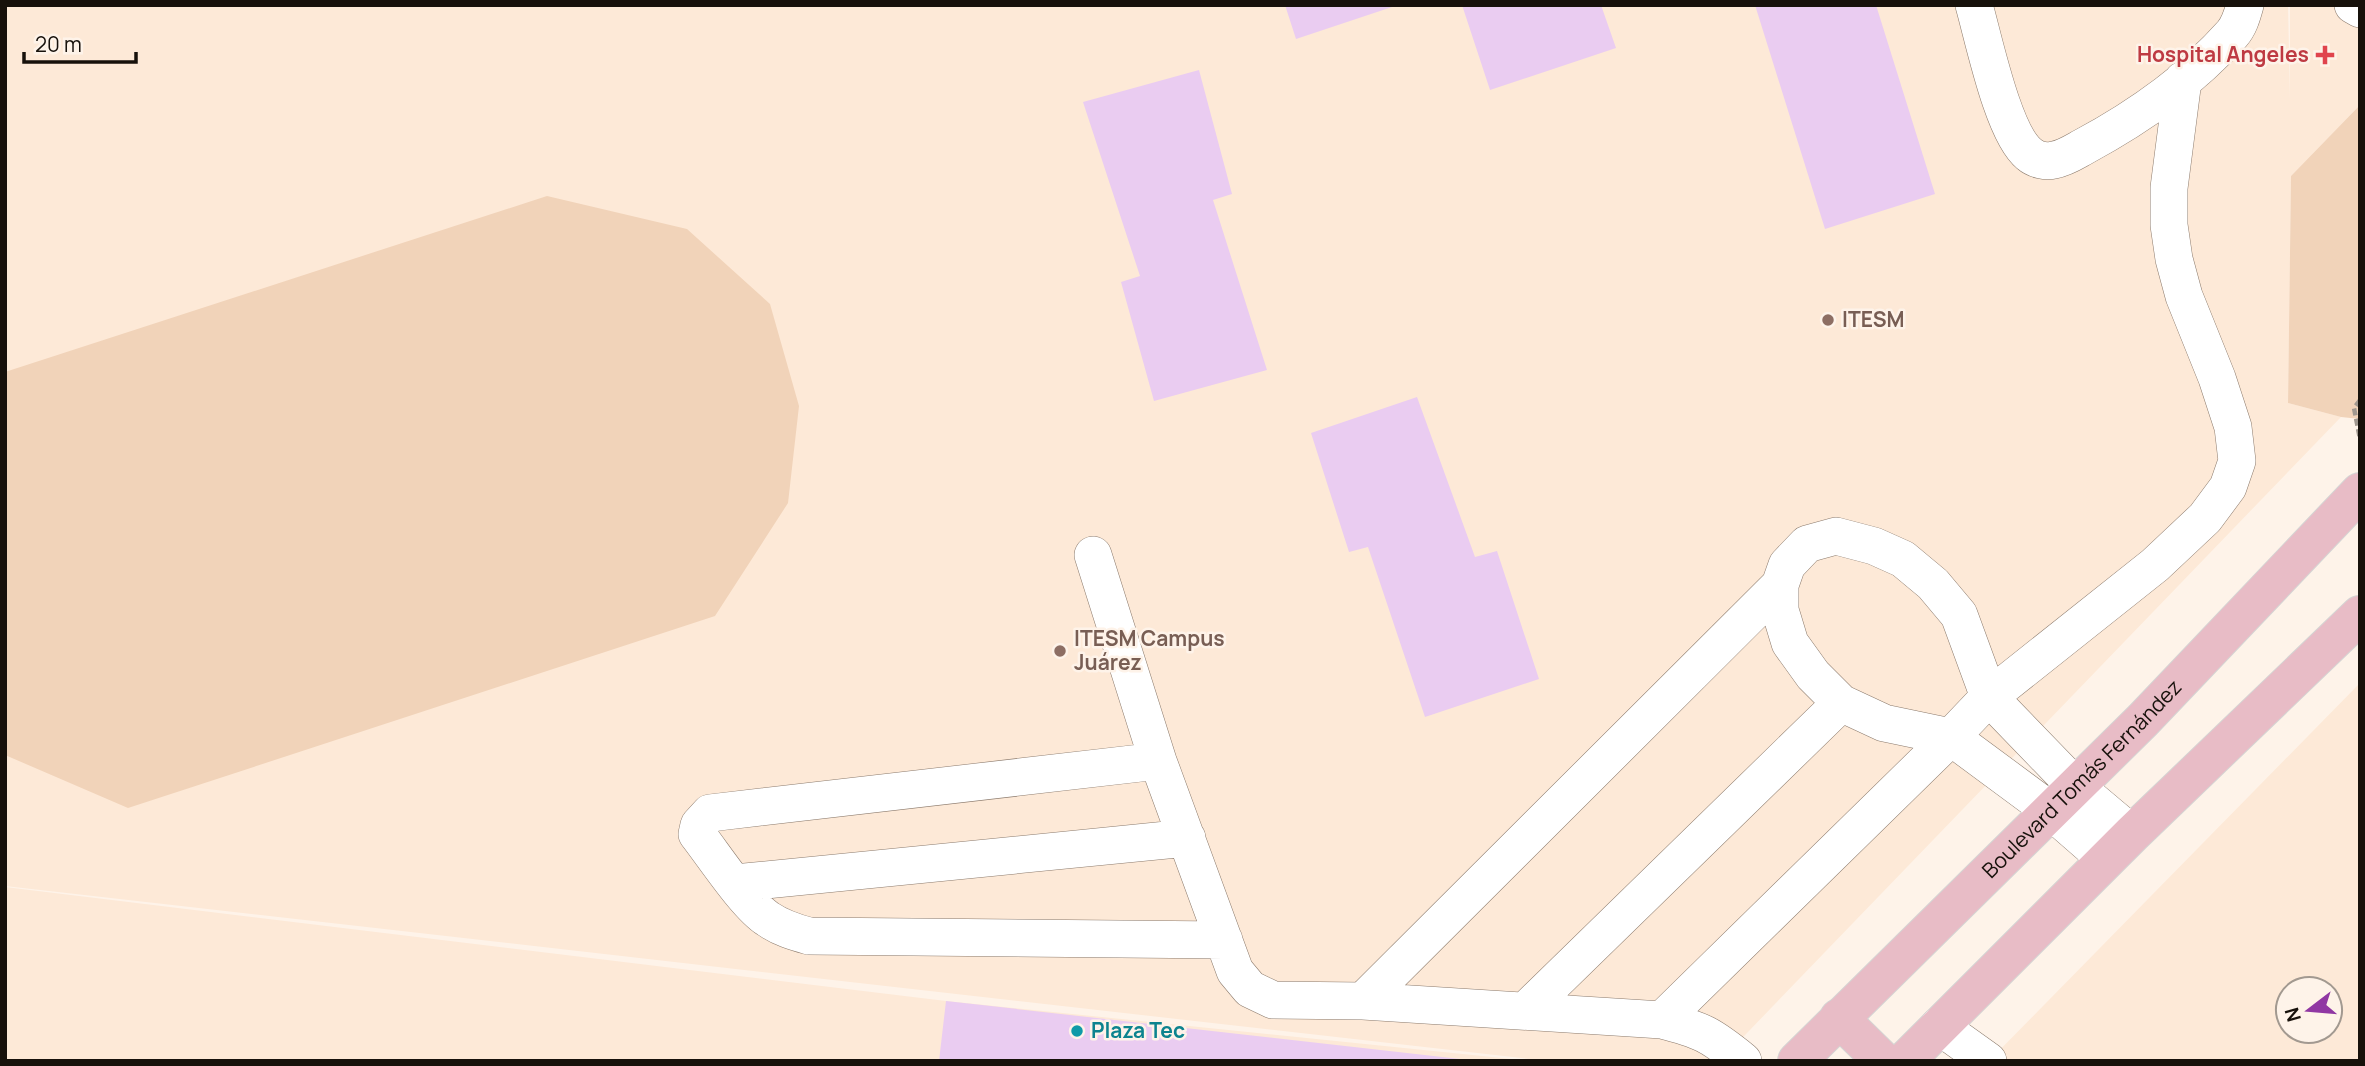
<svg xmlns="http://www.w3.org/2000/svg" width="2365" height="1066" font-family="Manrope,sans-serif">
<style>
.built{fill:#fde9d7;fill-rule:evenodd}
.green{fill:#f1d3b9}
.building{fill:#eaccf1}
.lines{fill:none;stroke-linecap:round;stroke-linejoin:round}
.minor-casing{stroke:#8c7b6d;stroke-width:38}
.major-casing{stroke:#d5d4d3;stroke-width:40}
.path{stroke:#a1988f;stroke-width:4.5;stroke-dasharray:7 3.5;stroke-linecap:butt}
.minor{stroke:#fff;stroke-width:37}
.major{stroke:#e8bcc6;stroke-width:38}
.health-dot{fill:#e0444e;stroke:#fef3e9;stroke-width:2.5}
.education-dot{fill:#8d6e63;stroke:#fef3e9;stroke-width:2.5}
.culture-dot{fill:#0f9aa8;stroke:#fef3e9;stroke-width:2.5}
.labels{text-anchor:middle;stroke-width:5;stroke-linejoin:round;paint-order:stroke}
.health-label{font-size:21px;font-weight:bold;fill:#be3a42;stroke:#fef3e9;text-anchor:end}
.education-label{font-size:21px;font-weight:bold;fill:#785e54;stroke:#fef3e9;text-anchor:start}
.street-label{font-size:21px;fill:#17110b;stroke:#fef3e9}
.culture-label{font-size:21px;font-weight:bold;fill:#0d838f;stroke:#fef3e9;text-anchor:start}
</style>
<rect width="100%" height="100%" fill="#fef3e9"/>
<path class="built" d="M5,5H2288L2290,99V5H2360V105L2291,176L2288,403L2341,417L1720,1061H1547L5,886Z
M2360,683V1061H1989ZM2288,989H2330V1031H2288Z
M5,887L946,1001L1530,1061H5Z"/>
<path class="green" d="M2360,105V419L2341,417L2288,403L2291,176Z
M547,196L687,229L770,304L799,406L788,503L715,616L128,808L5,755V372Z"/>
<path class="building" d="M1285,5H1395V6L1296,39Z
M1462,5H1601L1616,48L1490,90Z
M1755,5H1876L1935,194L1825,229Z
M1199,70L1232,194L1213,200L1267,370L1154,401L1121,282L1140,276L1083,102Z
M1417,397L1475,557L1497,551L1539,679L1425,717L1368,547L1349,552L1311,433Z
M946,1001L1460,1059V1061H939Z"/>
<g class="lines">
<g class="minor-casing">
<path id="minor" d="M1974,5C1984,40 2003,133 2029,154C2036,160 2046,162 2054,160C2065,158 2074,152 2083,147C2137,118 2192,79 2232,34C2239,26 2242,16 2245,5
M2353,5L2360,9
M1093,555L1158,761L1235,971L1250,989L1273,1000L1363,1001L1780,585
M1158,761L710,813L699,825L697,834C715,857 746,905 768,919C781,928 794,932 809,936L1224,940
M2106,859L2051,811L1951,737L1884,723L1841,703L1813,675L1790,643L1780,610V585L1787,565L1807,544L1836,536L1874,546L1903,559L1933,584L1959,615L1989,697L2075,786L2132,834
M735,883L1187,838
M1363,1001L1662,1020C1702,1030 1711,1035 1743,1061
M1525,1011L1841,703
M1662,1020L1951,737L1989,697L2155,565L2205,518L2228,487L2237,461L2233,427L2217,378L2184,296L2174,259L2169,225V188L2183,80
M1939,1026L1988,1061"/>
</g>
<g class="major-casing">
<g id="major">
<path d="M1839,1018L1883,1061"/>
<path id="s1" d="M1797,1061L2143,720L2360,492"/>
<path d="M1905,1061L2132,834L2360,615"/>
</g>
</g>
<path class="path" d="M2360,400L2354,408L2360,439"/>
<use href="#minor" class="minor"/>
<use href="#major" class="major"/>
</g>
<path class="health-dot" d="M2321.5 44.5h7v7h7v7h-7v7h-7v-7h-7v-7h7z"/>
<g class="education-dot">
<circle cx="1828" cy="320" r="7"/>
<circle cx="1060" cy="651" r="7"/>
</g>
<circle class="culture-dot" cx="1077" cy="1031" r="7"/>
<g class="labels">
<g class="health-label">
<text x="2309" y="62">Hospital Angeles</text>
</g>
<g class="education-label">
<text x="1842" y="327">ITESM</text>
<text x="1074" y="646">ITESM Campus<tspan x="1074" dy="24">Juárez</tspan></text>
</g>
<g class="street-label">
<text dy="7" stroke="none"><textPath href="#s1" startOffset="401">Boulevard Tomás Fernández</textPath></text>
</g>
<g class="culture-label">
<text x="1091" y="1038">Plaza Tec</text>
</g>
</g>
<rect width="2365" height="1066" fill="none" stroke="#17110b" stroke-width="14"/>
<g transform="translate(2309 1010) rotate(254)"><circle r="33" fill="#fef3e9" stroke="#a29990" stroke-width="2"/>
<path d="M0-5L12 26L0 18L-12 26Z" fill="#9037a3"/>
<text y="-10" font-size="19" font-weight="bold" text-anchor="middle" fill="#17110b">N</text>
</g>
<path d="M24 52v10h112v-10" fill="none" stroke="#17110b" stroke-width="3.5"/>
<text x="35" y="52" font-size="21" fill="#17110b" stroke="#fef3e9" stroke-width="5" paint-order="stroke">20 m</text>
</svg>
